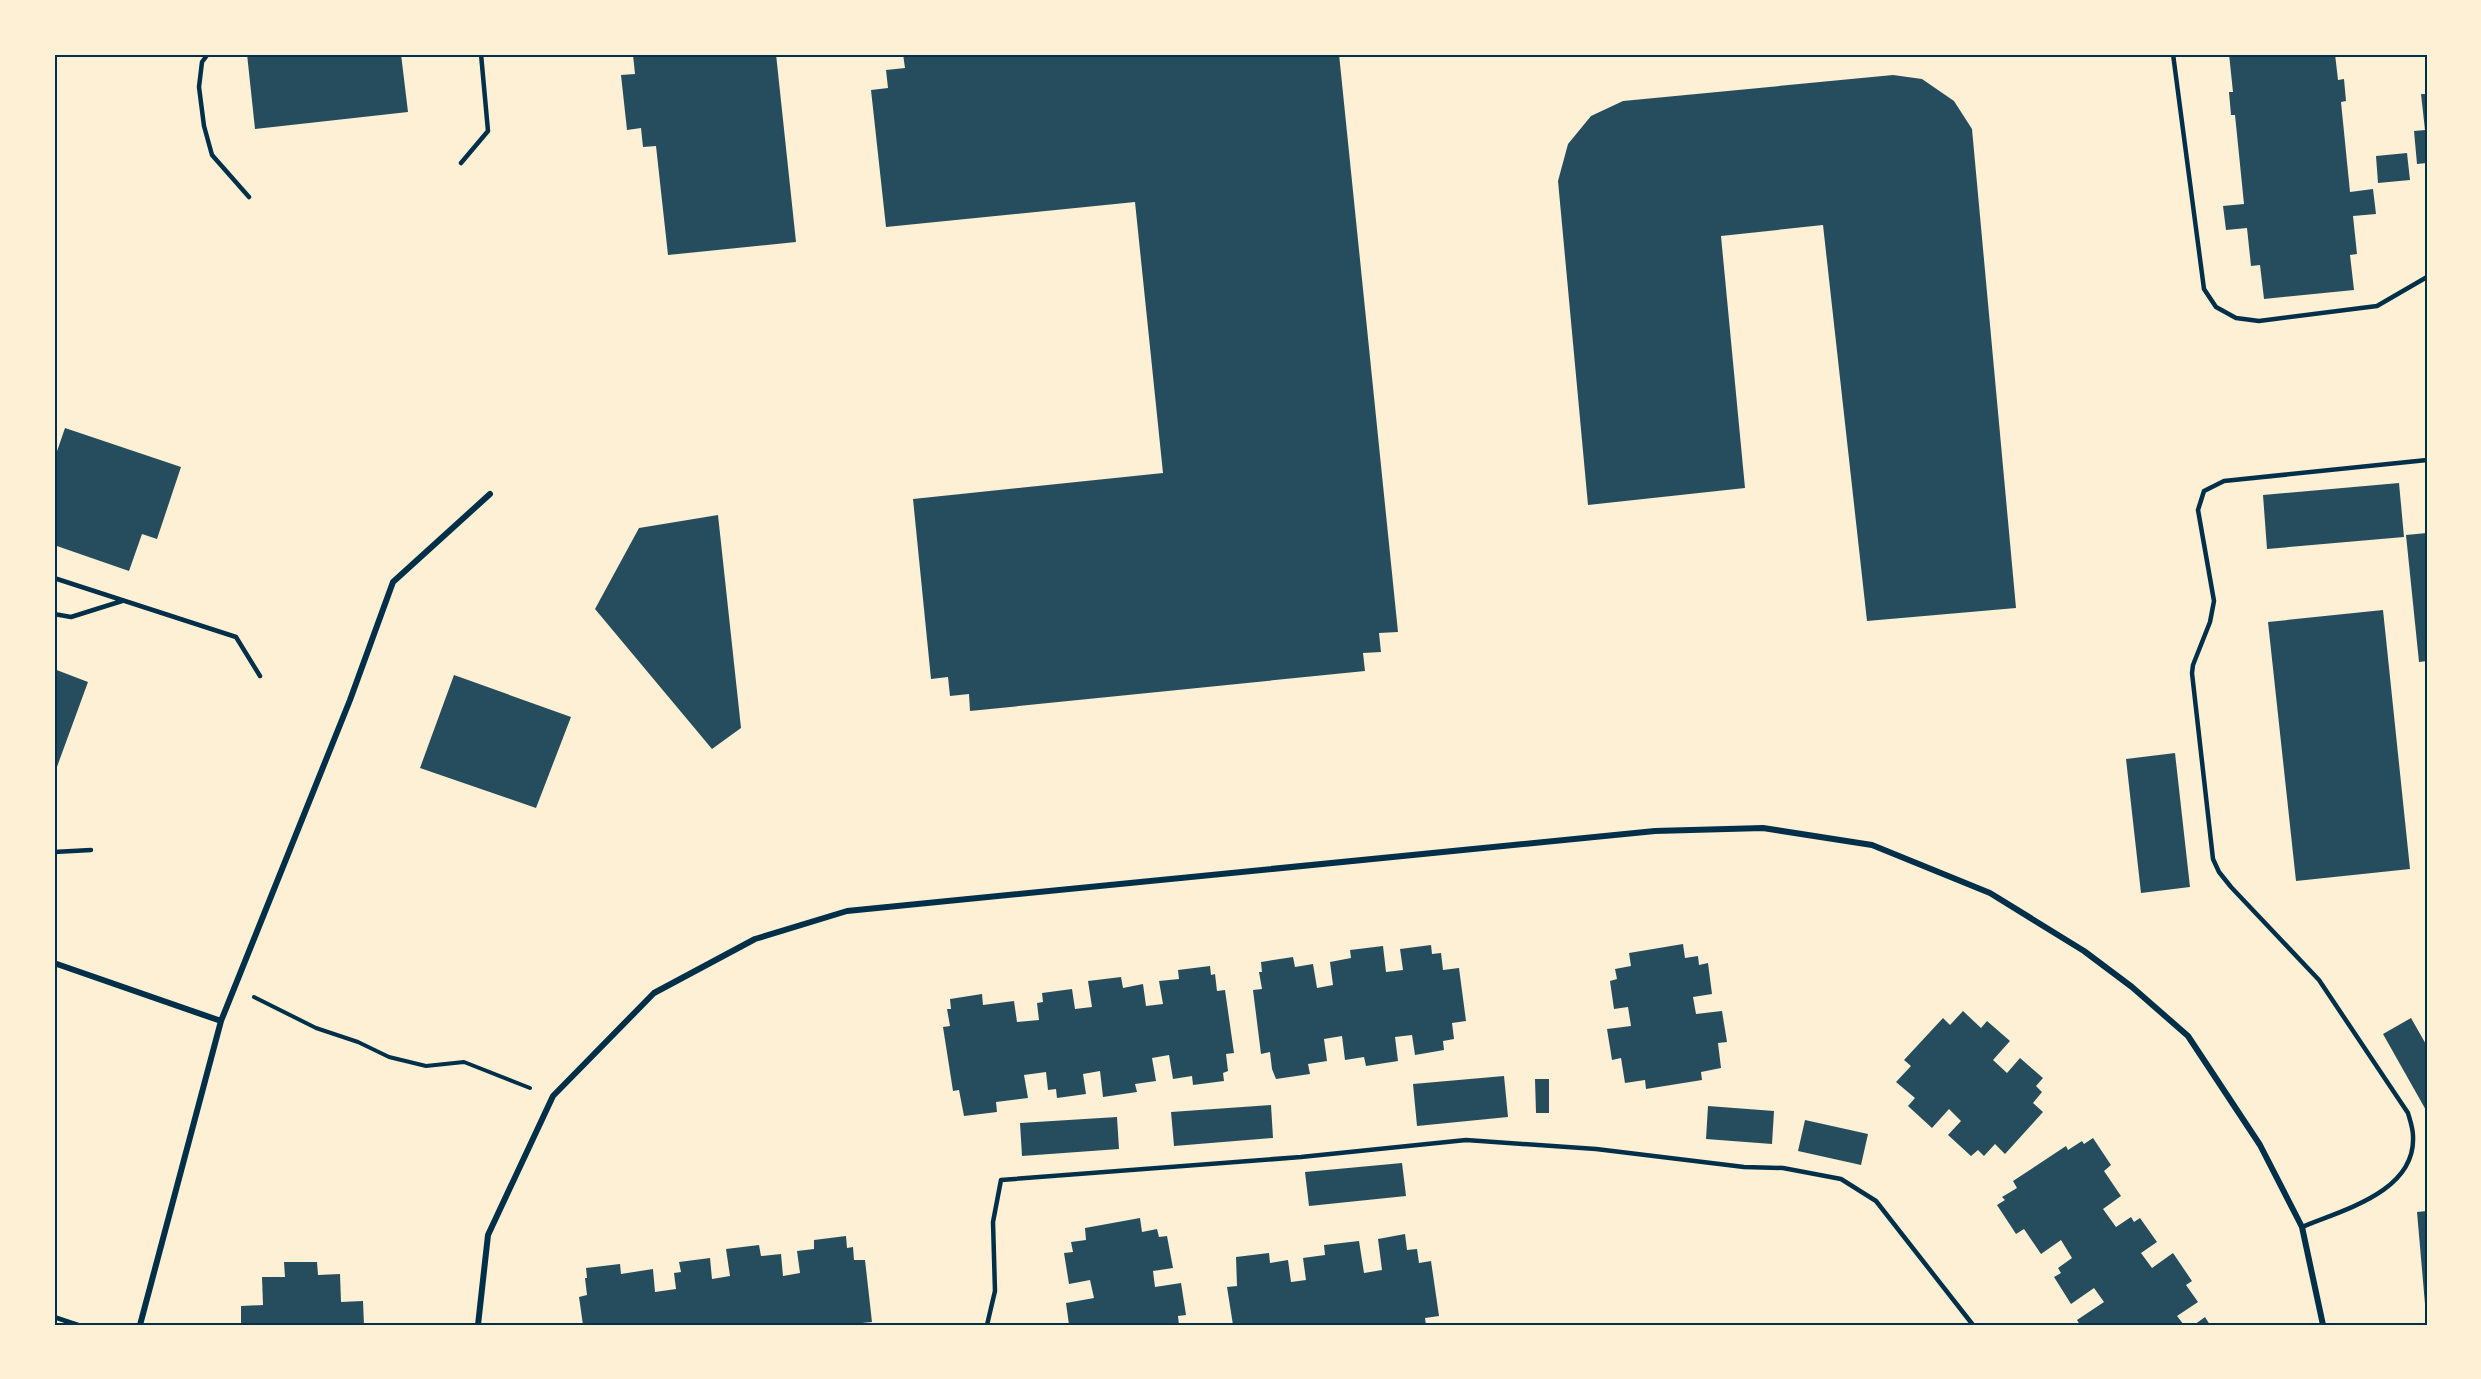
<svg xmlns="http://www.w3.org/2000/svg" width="2481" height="1379" font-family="Poppins,sans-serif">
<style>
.building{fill:#264d5e}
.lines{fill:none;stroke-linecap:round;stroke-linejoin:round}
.path{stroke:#003049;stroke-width:4}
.service{stroke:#003049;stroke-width:4.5}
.minor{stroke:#003049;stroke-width:6}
.neatline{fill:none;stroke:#003049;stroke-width:2}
</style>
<rect width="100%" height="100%" fill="#fdf0d5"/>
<path class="building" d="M247,54H401L408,112L255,129Z
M776,54L796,242L668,255L656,146L643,147L641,128L627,130L621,75L635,74L633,55Z
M903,54H1339L1398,632L1379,633L1381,652L1363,653L1365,671L970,711L969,694L950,696L948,677L931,679L913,499L1163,473L1135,202L886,227L871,90L888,88L886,70L905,68Z
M2229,54H2335L2338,80L2344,79L2346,101L2341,102L2350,192L2373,189L2376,214L2353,216L2357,254L2350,255L2354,290L2264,299L2260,265L2251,266L2247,228L2226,230L2223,206L2244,204L2235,115H2231L2229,92H2233Z
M1893,75L1922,79L1954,101L1972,129L2016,608L1867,621L1823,225L1721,236L1745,488L1588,505L1558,181L1568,144L1591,116L1623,101Z
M2421,94H2427V163L2417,164L2414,131L2425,130Z
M2407,153L2410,180L2378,183L2376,156Z
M65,428L181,467L157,539L142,534L129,571L54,545V460Z
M2399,483L2404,537L2267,549L2263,495Z
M718,515L741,728L712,749L595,609L639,528Z
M2427,533V661L2419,662L2406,535Z
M2383,610L2410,869L2296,881L2268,622Z
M54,669L88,682L54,775Z
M454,675L571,717L536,808L420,768Z
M2175,753L2190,887L2141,893L2126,759Z
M1683,944L1685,958L1698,956L1699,965L1708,963L1712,994L1693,997L1696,1014L1722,1011L1727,1042L1718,1043L1721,1068L1701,1072L1702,1080L1646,1089L1645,1080L1625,1083L1621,1058L1612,1060L1607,1029L1631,1026L1628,1007L1614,1009L1610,981L1617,979L1615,969L1631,966L1629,953Z
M1431,945L1432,954L1441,953L1443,970L1459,968L1466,1021L1452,1023L1454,1039L1443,1041L1444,1050L1415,1055L1412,1035L1395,1037L1398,1061L1366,1066L1364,1057L1345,1060L1342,1036L1324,1039L1327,1061L1308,1064L1310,1074L1276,1079L1272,1069L1270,1052L1261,1054L1253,990L1262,989L1259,972H1262L1261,962L1293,957L1295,967L1313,964L1317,988L1333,985L1330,962L1351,958L1350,950L1383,946L1386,972L1403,970L1400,949Z
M1210,966L1211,975L1215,974L1217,991L1225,990L1234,1053L1226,1054L1228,1071L1223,1073L1224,1081L1193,1085L1192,1076L1173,1079L1169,1055L1152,1058L1156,1081L1135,1084L1137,1092L1103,1097L1100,1071L1083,1074L1086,1094L1057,1098L1056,1089L1048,1090L1046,1072L1024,1075L1028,1098L996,1102L997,1112L964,1116L959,1090L953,1091L943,1027L950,1026L947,1009H951L950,999L982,994L983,1005L1014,1001L1017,1022L1039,1020L1037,1003L1043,1002L1042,993L1072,989L1075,1009L1092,1007L1088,981L1121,977L1123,988L1143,984L1146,1006L1163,1004L1159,981L1179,979L1178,970Z
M1963,1011L1981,1028L1987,1021L2010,1041L1993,1060L2007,1073L2020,1058L2043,1078L2036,1086L2042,1092L2033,1103L2043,1112L2005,1154L1995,1144L1984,1156L1978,1150L1971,1156L1948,1135L1961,1121L1949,1109L1932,1128L1908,1106L1915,1098L1896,1082L1911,1066L1904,1060L1943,1018L1950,1025Z
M2411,1018L2427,1046V1112L2383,1034Z
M1504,1076L1508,1117L1417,1126L1413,1084Z
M1535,1079H1549V1113H1536Z
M1271,1105L1273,1138L1174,1146L1171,1112Z
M1708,1106L1774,1111L1772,1144L1706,1139Z
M1117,1117L1119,1149L1022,1156L1020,1123Z
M1805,1120L1868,1134L1861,1165L1798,1151Z
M2093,1138L2111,1165L2104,1171L2121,1196L2103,1209L2116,1227L2131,1217L2134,1222L2140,1218L2157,1242L2141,1253L2152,1268L2173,1253L2192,1281L2186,1285L2198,1302L2177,1316L2184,1325H2080L2077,1320L2104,1302L2094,1288L2071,1304L2054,1277L2061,1273L2058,1268L2072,1258L2061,1240L2041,1254L2024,1229L2016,1234L1997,1205L2005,1200L2002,1197L2017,1188L2013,1181L2066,1146L2068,1150L2082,1141L2084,1144Z
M1402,1163L1406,1196L1309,1206L1305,1172Z
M2427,1211V1304H2425L2417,1212Z
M1140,1218L1142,1232L1157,1229L1159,1237L1167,1236L1173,1268L1153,1271L1155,1287L1181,1283L1186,1315L1178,1316L1179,1325H1069L1066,1303L1094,1298L1090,1280L1069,1284L1064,1253L1073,1252L1071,1242L1086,1240L1085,1228Z
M1405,1234L1407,1250L1417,1249L1419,1263L1431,1261L1439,1316L1425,1318L1426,1325H1233L1227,1287L1237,1286L1236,1257L1269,1253L1270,1263L1288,1260L1291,1282L1306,1280L1303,1258L1325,1255L1324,1245L1359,1241L1364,1273L1382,1270L1378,1239Z
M846,1236L847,1248L853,1247L854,1260H865L872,1322L862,1323V1325H583L579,1297L587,1295L585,1278H587L586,1268L620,1264L621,1274L653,1269L655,1292L676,1289L674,1273L681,1272L679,1262L710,1258L712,1279L730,1276L726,1249L759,1245L761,1256L781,1254L783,1276L800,1273L797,1251L814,1249V1240Z
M284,1262H317L318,1275L340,1274L341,1302L363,1301L364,1325H241V1306L263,1305L262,1277H285Z
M2205,1317L2210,1325H2194Z"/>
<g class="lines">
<path class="path" d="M254,997L316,1028L358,1042L389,1057L426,1066L464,1062L530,1088"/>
<path class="service" d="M208,54L202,62L199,87L204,126L212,155L249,197
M2173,54L2204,289L2216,307L2236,318L2259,321L2377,306L2427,277
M461,163L488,131L481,54
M54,578L236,637L260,676
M54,614L71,617L122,601
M54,852L91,850
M2302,1227C2342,1210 2416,1192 2413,1136C2413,1128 2410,1120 2408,1113L2319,980L2231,887L2219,872L2213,859L2192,673L2193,665L2210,622L2214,601L2198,510L2204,491L2224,481L2427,460
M54,1317L78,1325
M987,1325L995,1291L993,1222L1001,1180L1301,1157L1466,1140L1596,1149L1744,1167L1783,1168L1841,1179L1876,1201L1973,1325"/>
<path class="minor" d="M54,963L221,1021
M140,1325L221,1021L350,700L393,582L490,494
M478,1325L488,1235L553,1096L654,993L755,939L847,911L1655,831L1763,828L1872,845L1990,893L2084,951L2132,987L2188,1036L2260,1145L2302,1227L2323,1325"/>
</g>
<rect width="2481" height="1379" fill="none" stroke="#fdf0d5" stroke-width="111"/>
<rect x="56" y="56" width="2370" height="1268" class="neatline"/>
</svg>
